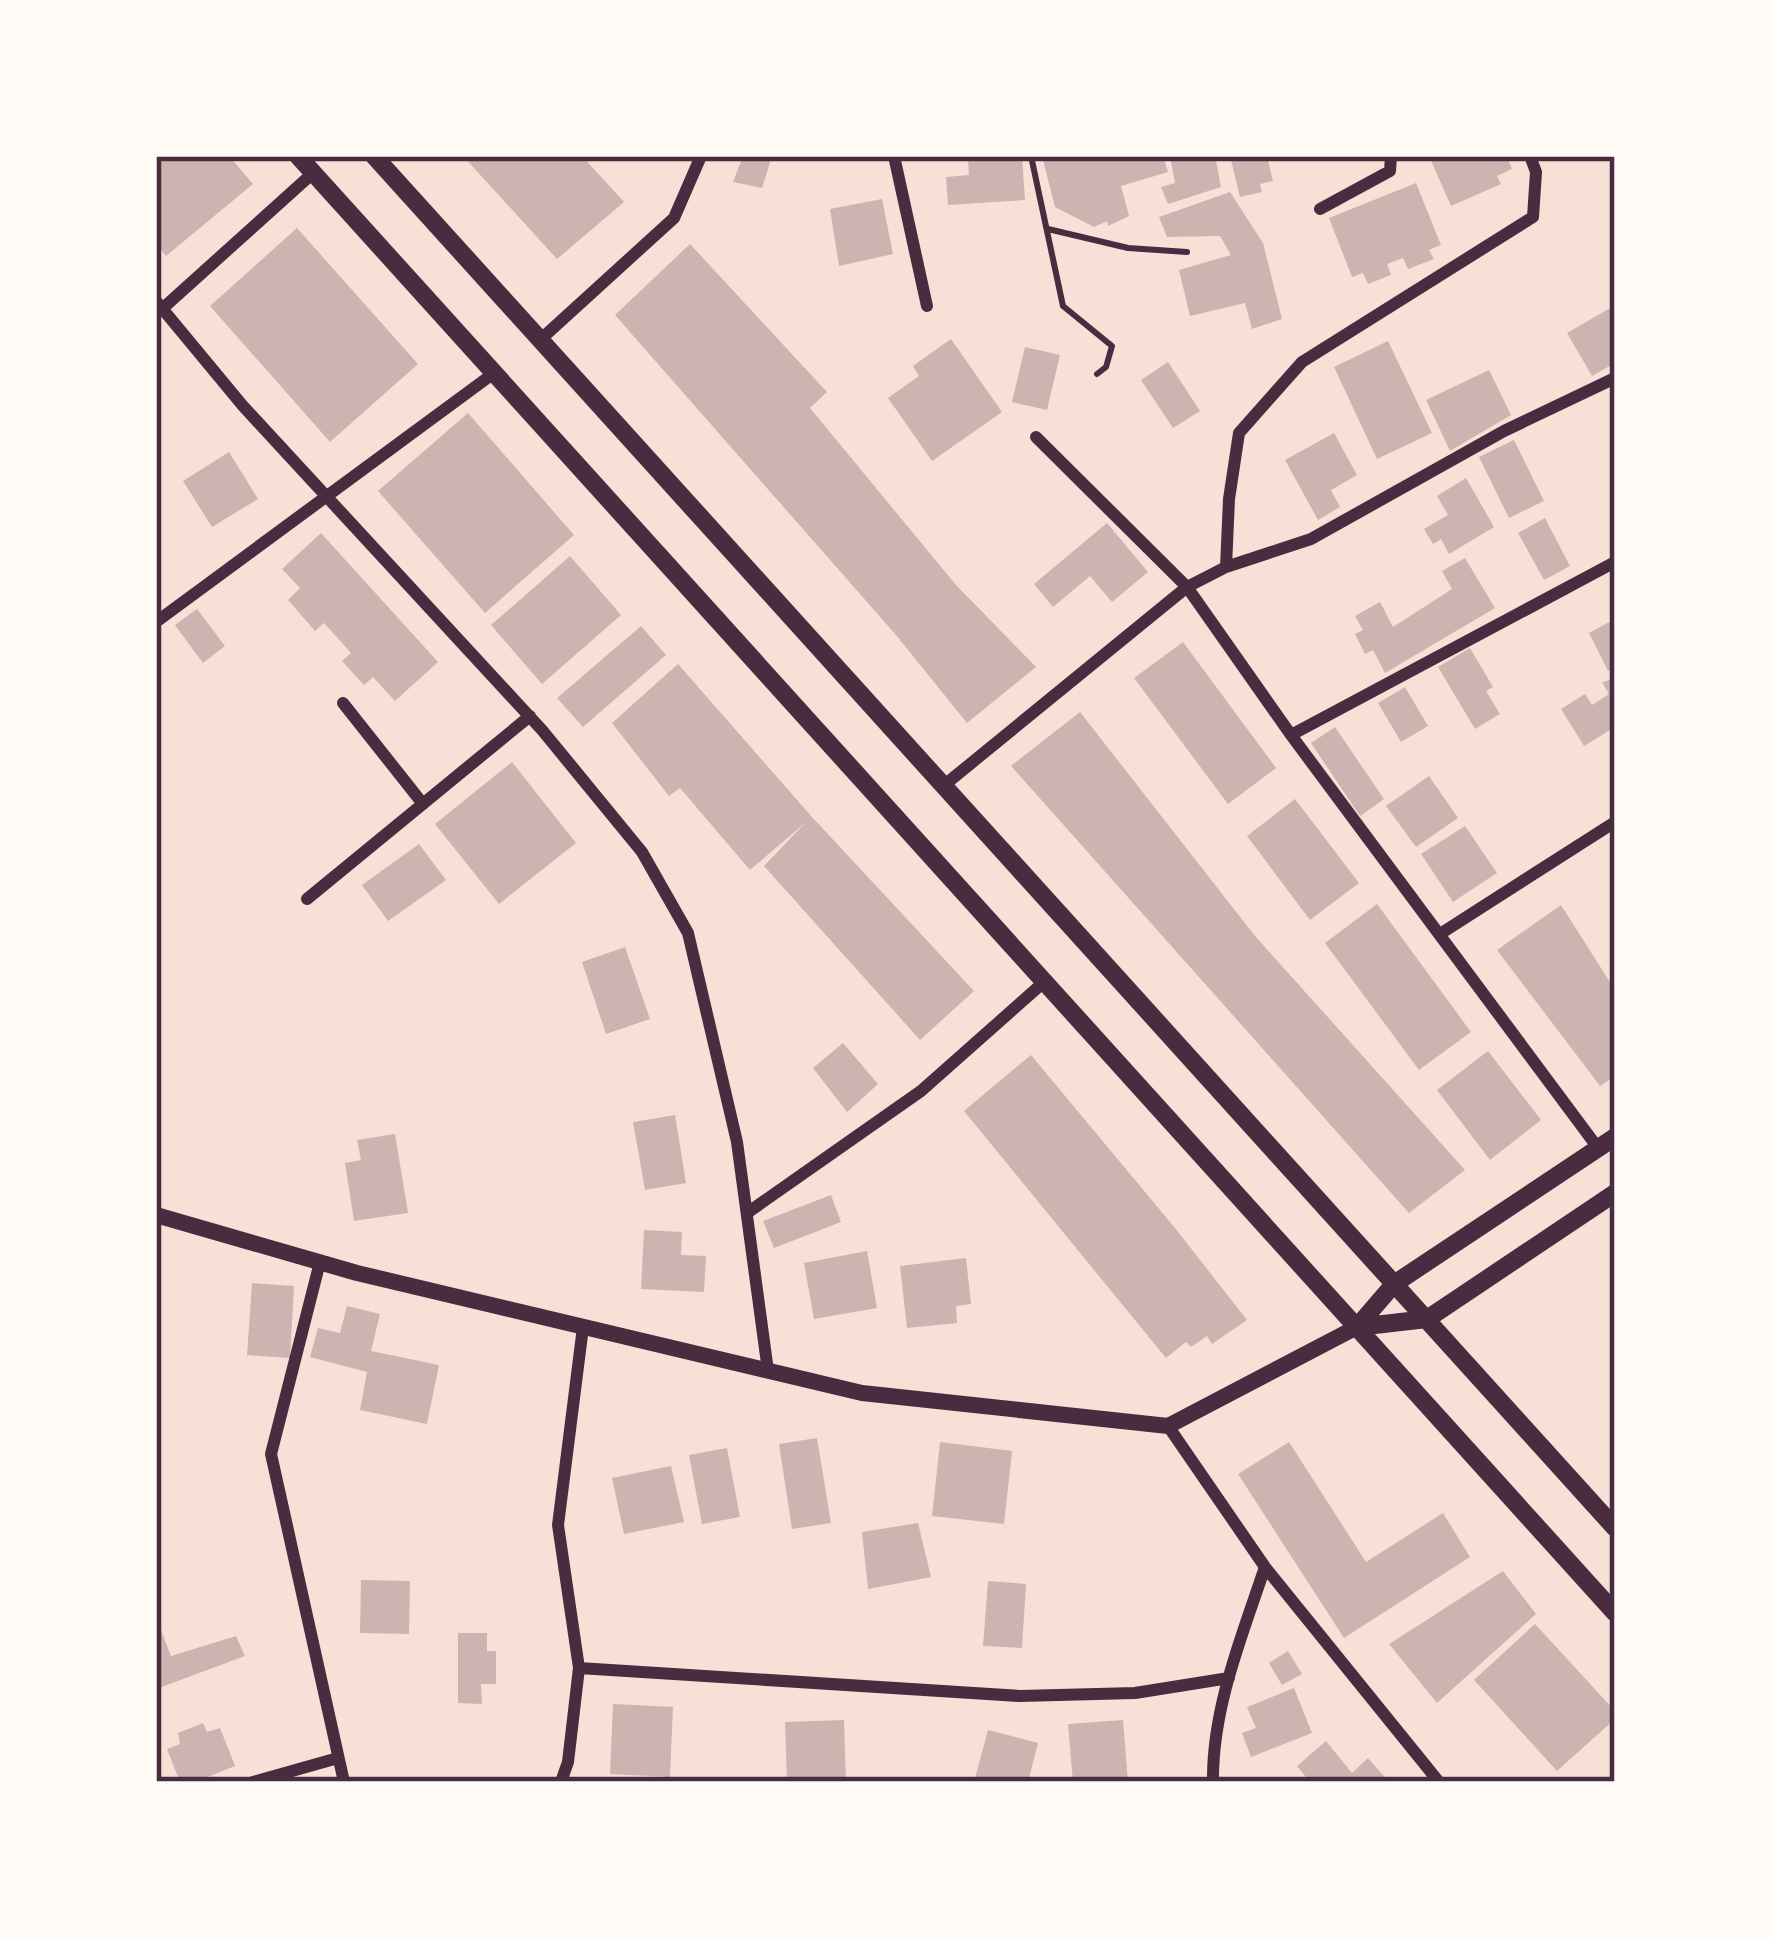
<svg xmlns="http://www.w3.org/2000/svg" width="1771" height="1938" font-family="'DM Sans',sans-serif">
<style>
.building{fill:#ccb4b1}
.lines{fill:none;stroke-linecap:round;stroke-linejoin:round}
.path{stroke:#4a2c40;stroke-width:6}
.minor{stroke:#4a2c40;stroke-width:12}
.tertiary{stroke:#4a2c40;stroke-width:16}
.secondary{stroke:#4a2c40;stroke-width:18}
.neatline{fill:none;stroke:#4a2c40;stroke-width:4.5}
</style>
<rect width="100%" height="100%" fill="#f7e1d7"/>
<path class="building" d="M156,156H229L253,184L166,256L156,244Z
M463,156H582L624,202L557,259Z
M743,156H772L762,188L733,182Z
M1022,156L1025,200L948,205L946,177L969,175L968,160Z
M1042,156H1163L1168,172L1121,186L1129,216L1108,226L1107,221L1094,227L1055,207Z
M1170,156H1215L1221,187L1168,204L1161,187L1175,183Z
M1230,156H1267L1273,181L1260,184L1262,192L1240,197Z
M1429,156H1507L1512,169L1497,176L1501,184L1451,206Z
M1416,183L1441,245L1429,250L1434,259L1408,269L1403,258L1387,264L1391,275L1368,284L1363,273L1352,277L1329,218Z
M1230,192L1263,243L1282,319L1252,329L1245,303L1190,316L1179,270L1231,255L1220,236L1167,237L1159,217Z
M882,199L893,254L839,266L830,209Z
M297,228L418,364L330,442L210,306Z
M690,244L827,392L810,408L956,585L1036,667L967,723L896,635L615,315Z
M1612,307L1615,363L1592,376L1567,333Z
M951,339L1002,412L932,461L888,398L919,376L913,366Z
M1388,341L1432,433L1377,459L1334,367Z
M1025,347L1060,355L1047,410L1012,402Z
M1168,362L1200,411L1173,428L1141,380Z
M1489,370L1511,415L1450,451L1426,400Z
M468,413L574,535L485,613L378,491Z
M1334,433L1357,475L1331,490L1340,507L1318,520L1285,460Z
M1514,440L1544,501L1509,518L1479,457Z
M229,452L258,499L212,527L183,481Z
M1466,478L1494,527L1449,554L1441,539L1433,544L1424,529L1448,515L1437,496Z
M1545,518L1570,566L1544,580L1518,533Z
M1107,523L1148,572L1112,602L1090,576L1053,607L1034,584Z
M321,533L438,662L395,701L373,677L364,685L342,661L351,653L324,623L315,631L288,600L300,588L282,569Z
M570,556L621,615L542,684L491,625Z
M1465,558L1495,608L1385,673L1373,650L1365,654L1355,634L1363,630L1355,616L1380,602L1393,627L1452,589L1442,571Z
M197,609L225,646L203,663L175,625Z
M1615,619V668L1608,671L1589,633Z
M641,626L666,655L583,727L557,698Z
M1183,642L1276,768L1228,804L1134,678Z
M1470,648L1493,687L1486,691L1500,714L1475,729L1438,667Z
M678,664L812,817L974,991L920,1040L764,866L805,823L750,870L680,788L669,796L612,723Z
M1615,679V727L1584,746L1561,709L1585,694L1592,705L1609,694L1602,682Z
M1405,687L1428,726L1401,742L1378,703Z
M1080,712L1255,936L1465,1170L1409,1213L1011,766Z
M1335,727L1384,799L1360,816L1311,743Z
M512,762L576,843L499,904L435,824Z
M1429,776L1458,818L1416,847L1386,806Z
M1295,799L1359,883L1310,920L1247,836Z
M1465,826L1497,873L1453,902L1421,854Z
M419,844L446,880L388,921L362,885Z
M1377,904L1471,1032L1419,1070L1325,943Z
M1561,905L1615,990V1076L1600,1086L1497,950Z
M625,947L650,1019L606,1034L582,962Z
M843,1043L878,1084L847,1112L813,1068Z
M1488,1051L1541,1120L1490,1160L1437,1090Z
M1031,1055L1175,1228L1247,1320L1212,1344L1207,1336L1191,1347L1186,1342L1166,1358L964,1111Z
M675,1115L686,1183L645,1190L633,1122Z
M395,1134L408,1213L354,1221L345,1163L361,1160L357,1140Z
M831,1195L841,1222L774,1248L763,1221Z
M644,1230L682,1232L681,1255L706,1256L704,1292L641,1289Z
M867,1251L877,1308L814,1319L804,1263Z
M966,1258L971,1304L956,1306L957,1323L907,1328L900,1266Z
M252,1283L294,1286L290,1358L247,1355Z
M347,1306L380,1314L371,1351L439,1365L427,1424L360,1410L367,1372L310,1357L318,1328L340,1333Z
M817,1438L831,1523L792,1529L779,1444Z
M940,1442L1012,1451L1004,1524L932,1516Z
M1289,1442L1366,1562L1443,1513L1470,1557L1344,1638L1238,1474Z
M727,1448L740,1517L702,1524L689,1455Z
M671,1466L684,1522L624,1534L612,1478Z
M918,1523L931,1577L868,1589L862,1532Z
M1503,1571L1536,1614L1437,1703L1389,1644Z
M361,1580L410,1581L409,1634L360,1633Z
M988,1581L1026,1584L1022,1648L983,1646Z
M156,1617L171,1656L236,1636L245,1656L156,1689Z
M1535,1624L1615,1711V1719L1557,1771L1474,1680Z
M458,1633H487V1651H496V1684H481L482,1704L458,1703Z
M1288,1651L1302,1674L1282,1685L1269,1663Z
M1294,1688L1312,1733L1251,1757L1242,1733L1256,1728L1247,1707Z
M613,1704L673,1707L670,1777L610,1774Z
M844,1720L846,1782H787L785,1722Z
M1123,1720L1128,1782H1073L1068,1724Z
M203,1723L207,1732L220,1728L235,1766L195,1782H180L167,1749L180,1744L178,1733Z
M988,1730L1038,1743L1028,1782H974Z
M1326,1741L1352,1773L1368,1758L1389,1782H1310L1297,1766Z"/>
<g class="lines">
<path class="path" d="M1031,156L1063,306L1112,346L1106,367L1097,374
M1048,229L1128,248L1187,252"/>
<path class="minor" d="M894,156L927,306
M1320,209L1390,171L1391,156
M156,301L243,406L542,730L642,852L688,933L737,1142L768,1371
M162,309L313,173
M540,340L674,218L701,156
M1036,437L1187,587L1291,735L1598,1148
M1226,567L1229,499L1239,433L1302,362L1533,217L1536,172L1530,156
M156,622L494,373
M343,703L423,804
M1291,735L1615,562
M942,787L1187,587L1226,567L1311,539L1504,431L1615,378
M307,899L530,716
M1440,934L1615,822
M747,1213L921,1091L1044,982
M320,1262L271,1454L344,1782
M1168,1426L1265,1567C1242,1636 1212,1708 1213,1782
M1265,1567L1439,1782
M579,1668L1020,1696L1135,1693L1229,1678
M253,1782L338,1758
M561,1782L568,1762L579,1668L558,1525L583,1327"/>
<path class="tertiary" d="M156,1215L357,1273L862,1393L1168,1426L1357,1327"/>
<path class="secondary" d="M298,156L1615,1613
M374,156L1615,1528
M1357,1327L1394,1284L1615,1137
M1357,1327L1427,1319L1615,1193"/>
</g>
<rect width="1771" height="1938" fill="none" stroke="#fffaf5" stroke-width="318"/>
<rect x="159" y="159" width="1453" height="1620" class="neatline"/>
</svg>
